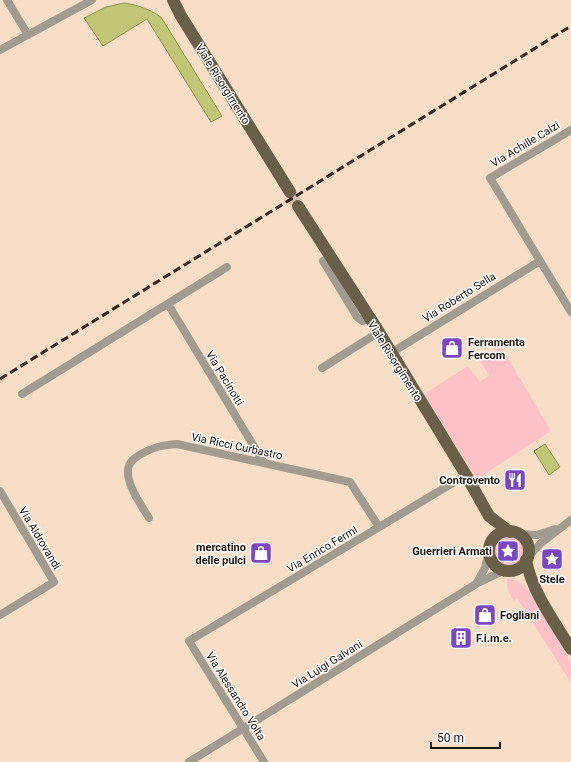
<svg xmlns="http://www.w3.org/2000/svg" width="571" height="762" font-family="Roboto,sans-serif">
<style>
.green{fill:#fec1c7}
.water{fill:#c1c674;stroke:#8f9054}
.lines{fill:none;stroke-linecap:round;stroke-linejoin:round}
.primary-tunnel{stroke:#d8bfab;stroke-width:12;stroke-dasharray:12 6;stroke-linecap:butt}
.street{stroke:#a19c8f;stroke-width:8}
.primary{stroke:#6a6049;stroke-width:12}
.rail{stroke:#34291f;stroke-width:3;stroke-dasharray:8 4;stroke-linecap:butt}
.labels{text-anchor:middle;stroke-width:3;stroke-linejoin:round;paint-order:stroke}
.street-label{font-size:11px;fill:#1b120a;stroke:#fff}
.poi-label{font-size:11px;font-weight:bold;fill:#1b120a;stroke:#fff;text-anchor:start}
</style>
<rect width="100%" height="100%" fill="#f9dec7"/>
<path class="green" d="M501,346L551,431L477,479L424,394L468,366L480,382L489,375L479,360Z
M494 551a15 15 0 1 1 30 0a15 15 0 1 1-30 0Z
M508,578L518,581L525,586L571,662V683L517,598L514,602C510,594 506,589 507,579Z"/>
<path class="water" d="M124,3C138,5 149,9 161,17L222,116L211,122L147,19L103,46L84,18L106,7Z
M545,444L560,467L549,475L534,451Z"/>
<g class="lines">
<path class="primary-tunnel" d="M290,192L298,206"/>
<path class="street" d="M7,0L28,35
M0,50L92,0
M571,130L490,178L571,312
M323,261L357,317L362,321L370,319
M168,304L264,463
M391,353L540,261
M322,368L379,332
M22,394L227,267
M0,491L54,582L0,615
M149,518C141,505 120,476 131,462C134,458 138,456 141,454C153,447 163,445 177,444L350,482L379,527
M517,534L537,535L555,529
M527,558L541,543L571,520
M476,584L485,568L489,552
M189,762L476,584L505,570
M264,762L189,641L466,475"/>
<path class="primary" d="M173,0L181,16L290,192
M298,206L379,332L466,475L489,516L510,532
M489 551a20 20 0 1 1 40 0a20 20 0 1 1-40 0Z
M526,560C532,592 554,621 571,649"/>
<path class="rail" d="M0,379L571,26"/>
</g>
<defs>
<g id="shop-square" transform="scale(1.15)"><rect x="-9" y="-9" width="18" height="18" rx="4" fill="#7948c0" stroke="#fff"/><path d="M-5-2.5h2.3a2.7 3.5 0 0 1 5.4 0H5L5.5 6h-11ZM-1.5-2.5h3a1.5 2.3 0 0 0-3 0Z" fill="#fff"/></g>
<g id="restaurant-square" transform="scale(1.15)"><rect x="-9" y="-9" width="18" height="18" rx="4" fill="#7948c0" stroke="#fff"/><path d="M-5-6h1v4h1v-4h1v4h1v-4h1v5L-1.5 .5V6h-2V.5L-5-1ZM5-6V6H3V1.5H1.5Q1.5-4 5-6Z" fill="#fff"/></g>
<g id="sight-square" transform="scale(1.15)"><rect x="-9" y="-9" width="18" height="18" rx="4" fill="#7948c0" stroke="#fff"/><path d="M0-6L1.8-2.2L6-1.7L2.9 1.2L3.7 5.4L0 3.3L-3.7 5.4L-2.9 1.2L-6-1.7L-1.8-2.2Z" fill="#fff"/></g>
<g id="building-square" transform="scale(1.15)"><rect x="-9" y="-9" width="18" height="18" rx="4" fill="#7948c0" stroke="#fff"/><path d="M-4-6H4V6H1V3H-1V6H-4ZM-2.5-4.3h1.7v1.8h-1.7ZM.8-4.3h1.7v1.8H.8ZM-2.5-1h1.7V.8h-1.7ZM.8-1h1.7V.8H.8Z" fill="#fff"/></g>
</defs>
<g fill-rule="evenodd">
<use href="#shop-square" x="452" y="348"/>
<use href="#restaurant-square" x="515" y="480"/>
<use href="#sight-square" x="508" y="551"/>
<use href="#shop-square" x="261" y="553"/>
<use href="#sight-square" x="552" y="559"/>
<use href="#shop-square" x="485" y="615"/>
<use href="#building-square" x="461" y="638"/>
</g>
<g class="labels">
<g class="street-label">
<text transform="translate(223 84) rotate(58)" y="4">Viale Risorgimento</text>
<text transform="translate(525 144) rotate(-31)" y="4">Via Achille Calzi</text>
<text transform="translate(459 297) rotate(-32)" y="4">Via Roberto Sella</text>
<text transform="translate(395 361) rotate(58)" y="4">Viale Risorgimento</text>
<text transform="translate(225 378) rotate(59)" y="4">Via Pacinotti</text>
<text transform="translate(237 446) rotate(12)" y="4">Via Ricci Curbastro</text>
<text transform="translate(40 538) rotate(59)" y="4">Via Aldrovandi</text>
<text transform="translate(322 549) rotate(-31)" y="4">Via Enrico Fermi</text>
<text transform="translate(327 664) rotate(-32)" y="4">Via Luigi Galvani</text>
<text transform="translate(236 696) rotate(58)" y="4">Via Alessandro Volta</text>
</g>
<g class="poi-label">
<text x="468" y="346">Ferramenta<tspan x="468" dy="13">Fercom</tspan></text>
<text x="500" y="484" text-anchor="end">Controvento</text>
<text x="246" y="551" text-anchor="end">mercatino<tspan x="246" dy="13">delle pulci</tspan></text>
<text x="492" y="555" text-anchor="end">Guerrieri Armati</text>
<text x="552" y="583" text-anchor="middle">Stele</text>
<text x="500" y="619">Fogliani</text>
<text x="476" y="642">F.i.m.e.</text>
</g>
</g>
<path d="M431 742v6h69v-6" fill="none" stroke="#1b120a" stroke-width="2"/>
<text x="437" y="742" font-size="12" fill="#1b120a" stroke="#ffffff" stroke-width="3" paint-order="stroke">50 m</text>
</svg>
